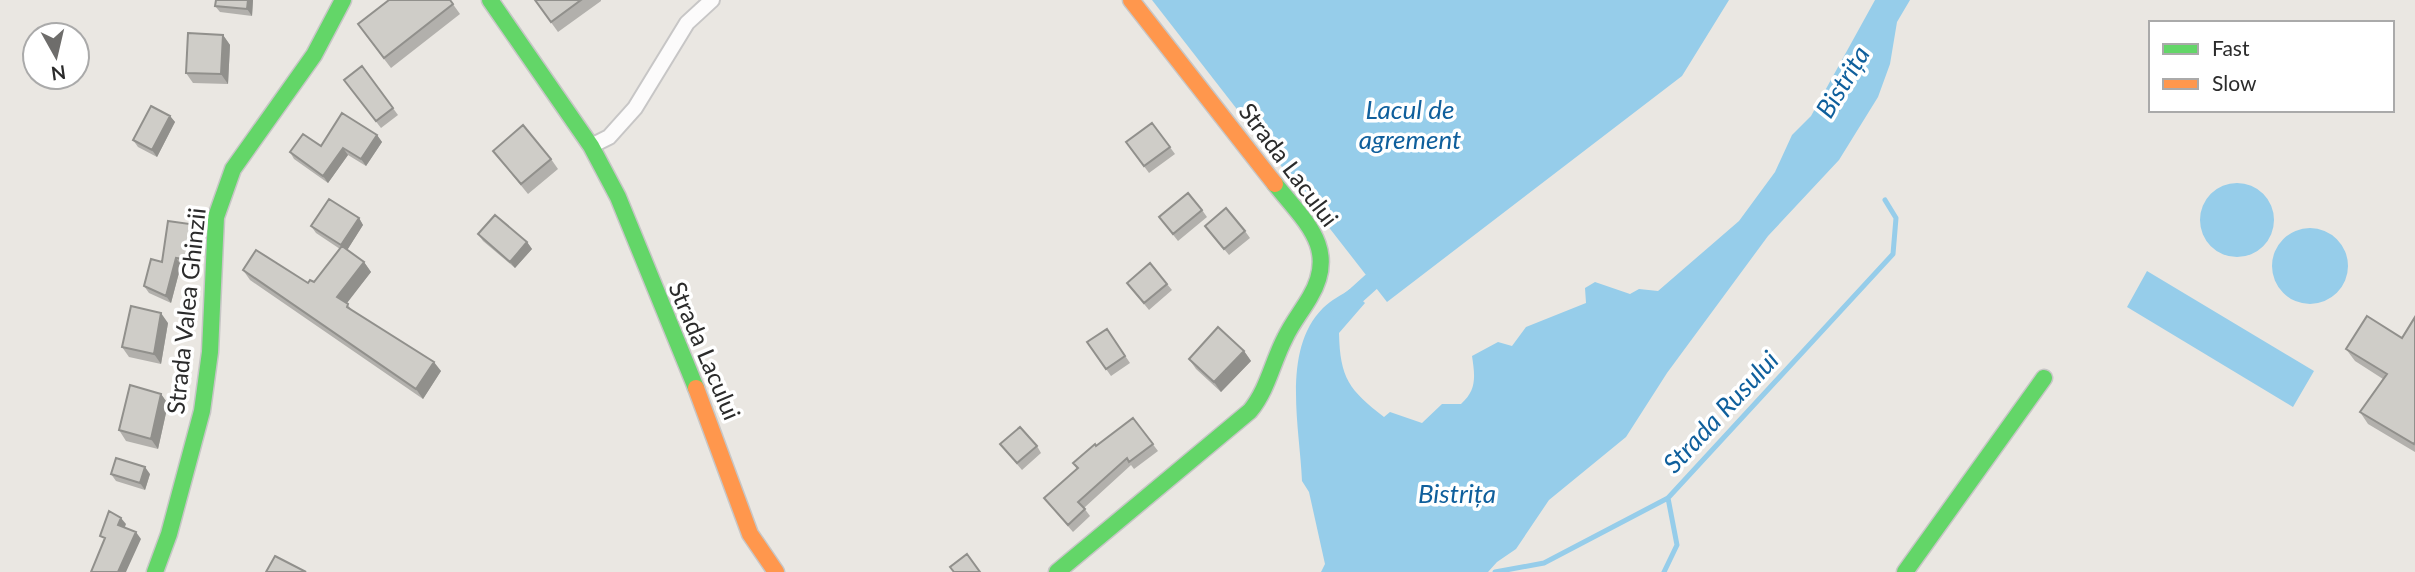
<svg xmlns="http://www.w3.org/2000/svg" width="2415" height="572" font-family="Lato,sans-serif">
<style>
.water{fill:#96cdea}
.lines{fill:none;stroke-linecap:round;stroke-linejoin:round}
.stream{stroke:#96cdea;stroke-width:5}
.canal{stroke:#96cdea;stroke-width:18}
.street-casing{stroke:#c7c6c6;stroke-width:18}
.fast-casing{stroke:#c7c6c6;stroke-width:19}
.slow-casing{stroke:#c7c6c6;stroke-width:19}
.street{stroke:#fcfbfb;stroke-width:14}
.fast{stroke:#63d668;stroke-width:16}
.slow{stroke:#ff974d;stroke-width:16}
.wall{fill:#b2b0ac}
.shaded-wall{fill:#91908c}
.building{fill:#cfcdc8;stroke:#91908c;stroke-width:2}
.labels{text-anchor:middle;stroke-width:7;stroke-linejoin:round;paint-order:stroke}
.street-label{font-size:24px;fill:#2b2b2b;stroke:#fff}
.water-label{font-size:26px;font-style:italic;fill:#0f5f9c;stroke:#fff}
</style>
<rect width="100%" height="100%" fill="#eae7e2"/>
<path class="water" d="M1152,0H1729L1682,76L1387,302Z
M1875,0H1910L1897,22L1890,64L1878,97L1839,160L1768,236L1667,373L1626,437L1549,500L1516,549L1497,562L1488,572H1321L1325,564L1309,492L1302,481C1300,428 1281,350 1323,308C1331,300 1342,295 1350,289L1365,303L1339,333C1340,378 1349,390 1384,417L1390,412L1422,423L1442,404H1461C1477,390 1475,376 1472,356L1498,342L1512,346L1526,327L1586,303L1585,288L1595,282L1630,294L1639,289L1658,291L1739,221L1775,172L1792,135L1811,116Z
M2200 220a37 37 0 1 1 74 0a37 37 0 1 1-74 0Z
M2272 266a38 38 0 1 1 76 0a38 38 0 1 1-76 0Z
M2147,271L2314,371L2293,407L2127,307Z"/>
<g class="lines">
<path class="stream" d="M1495,572L1544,563L1668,498L1893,254L1896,218L1885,200
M1664,572L1677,545L1668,498"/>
<path class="canal" d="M1340,310L1371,282"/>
<g class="street-casing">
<path id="street" d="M591,146L609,137L635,108L687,23L712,0"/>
</g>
<g class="fast-casing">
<path id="fast" d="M490,0L591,146L618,197L696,388
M155,572L169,534L202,411L210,352L216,217L233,169L314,55L343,0
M1057,572L1250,411C1268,389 1272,363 1285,338C1292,323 1302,311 1310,297C1339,248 1304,221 1275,184
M1905,572L2044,378"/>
</g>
<g class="slow-casing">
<path id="slow" d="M1131,0L1275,184
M696,388L750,534L776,572"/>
</g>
<use href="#street" class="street"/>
<use href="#fast" class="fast"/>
<use href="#slow" class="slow"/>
</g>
<path class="wall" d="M253,0L252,16L220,12L215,6Z
M450,0L460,14L391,68L365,34Z
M535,0H601V1L558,32Z
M223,35L230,45L228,84L193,83L186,73Z
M362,66L398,115L381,128L344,80Z
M170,116L175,122L157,157L138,147L133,140Z
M1152,123L1175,154L1149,173L1126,142Z
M377,135L382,142L366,166L348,155L328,183L294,159L290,152Z
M493,151L551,159L558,169L528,194Z
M1202,210L1207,217L1178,241L1159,217Z
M359,218L363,225L347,250L364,262L371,272L346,303L353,311L441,371L423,399L250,280L243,270L308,283L314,282L340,249L316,233L311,226Z
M197,225L202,232L200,268L181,265L171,303L149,293L144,286L162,262Z
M1205,226L1245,231L1250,238L1229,255Z
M478,234L527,242L532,249L515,268L483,241Z
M1127,283L1167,284L1172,290L1149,310Z
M2415,317V452L2368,424L2360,412L2383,379L2355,361L2346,349L2402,338Z
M168,323L161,364L129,357L122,347Z
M1107,329L1130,363L1111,376L1087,342Z
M1244,351L1251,361L1221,392L1196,369L1189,359Z
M161,394L168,404L158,449L126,441L119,430Z
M1133,418L1158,451L1134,469L1131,465L1084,508L1090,516L1073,532L1044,498L1077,469L1073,463Z
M1000,444L1037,446L1041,453L1022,470Z
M111,474H150L145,490L116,481Z"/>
<path class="shaded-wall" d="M248,0H253L252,16L247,9Z
M223,35L230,45L228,84L221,74Z
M170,116L175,122L157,157L152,150Z
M377,135L382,142L366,166L361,159Z
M343,148L348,155L328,183L323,176Z
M359,218L363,225L346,252L341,245Z
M197,225L202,232L200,268L195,261Z
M527,242L532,249L515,268L510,262Z
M176,258L181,265L171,303L166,296Z
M364,262L371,272L344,307L337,297Z
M161,313L168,323L161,364L154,354Z
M1244,351L1251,361L1221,392L1214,382Z
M434,362L441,371L423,399L416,389Z
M161,394L168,404L158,449L151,439Z
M145,467L150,474L145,490L140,483Z
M121,518L126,524L123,532L118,525Z
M136,532L141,539L126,572H118Z"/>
<path class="building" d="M216,0H248L247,9L215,6Z
M389,0H450L453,4L384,58L358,24Z
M535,0H581L551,22Z
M188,33L223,35L221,74L186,73Z
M362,66L393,108L376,121L344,80Z
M151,106L170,116L152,150L133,140Z
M342,113L377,135L361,159L343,148L323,176L290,152L303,134L321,146Z
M1152,123L1170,147L1144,166L1126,142Z
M523,125L551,159L521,184L493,151Z
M1188,193L1202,210L1173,234L1159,217Z
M329,199L359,218L341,245L311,226Z
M1226,208L1245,231L1224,249L1205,226Z
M495,215L527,242L510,262L478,234Z
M168,221L197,225L195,261L176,258L166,296L144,286L151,259L162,262Z
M342,246L364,262L337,297L348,304L347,307L434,362L416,389L243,270L256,250L308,283L310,280L314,282Z
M1150,263L1167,284L1144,303L1127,283Z
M131,306L161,313L154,354L122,347Z
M2367,316L2402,338L2415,317V442L2414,444L2360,412L2387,374L2346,349Z
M1218,327L1244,351L1214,382L1189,359Z
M1107,329L1125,356L1106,369L1087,342Z
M130,385L161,394L151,439L119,430Z
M1133,418L1153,444L1129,462L1127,458L1078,502L1085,509L1068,525L1044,498L1078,468L1073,463L1095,444L1096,446Z
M1020,427L1037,446L1017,463L1000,444Z
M116,458L145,467L140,483L111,474Z
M109,511L121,518L118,525L136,532L118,572H91L105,538L100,536Z
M967,554L980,572H954L950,567Z
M275,556L306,572H266Z"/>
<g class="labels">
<g class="street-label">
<text transform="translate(1288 165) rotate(53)" y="8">Strada Lacului</text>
<text transform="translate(187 311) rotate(-84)" y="8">Strada Valea Ghinzii</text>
<text transform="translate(704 351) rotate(67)" y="8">Strada Lacului</text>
</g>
<g class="water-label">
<text transform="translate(1843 82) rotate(-59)" y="9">Bistrița</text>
<text x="1410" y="119">Lacul de<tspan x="1410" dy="30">agrement</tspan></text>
<text transform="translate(1721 412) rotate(-47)" y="9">Strada Rusului</text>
<text x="1457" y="503">Bistrița</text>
</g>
</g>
<rect x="2149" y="21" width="245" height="91" fill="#ffffff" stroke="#aaaaaa" stroke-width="2"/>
<rect x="2163" y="44" width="35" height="10" fill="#63d668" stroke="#aaaaaa" stroke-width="2"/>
<text x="2212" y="56" font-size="21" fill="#2b2b2b">Fast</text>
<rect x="2163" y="79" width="35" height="10" fill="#ff974d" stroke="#aaaaaa" stroke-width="2"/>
<text x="2212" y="91" font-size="21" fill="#2b2b2b">Slow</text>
<g transform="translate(56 56) rotate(172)"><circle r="33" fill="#ffffff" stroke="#aaaaaa" stroke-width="2"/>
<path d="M0-5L12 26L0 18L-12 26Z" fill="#6e6d6b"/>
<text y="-10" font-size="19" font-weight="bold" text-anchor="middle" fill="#2b2b2b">N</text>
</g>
</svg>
